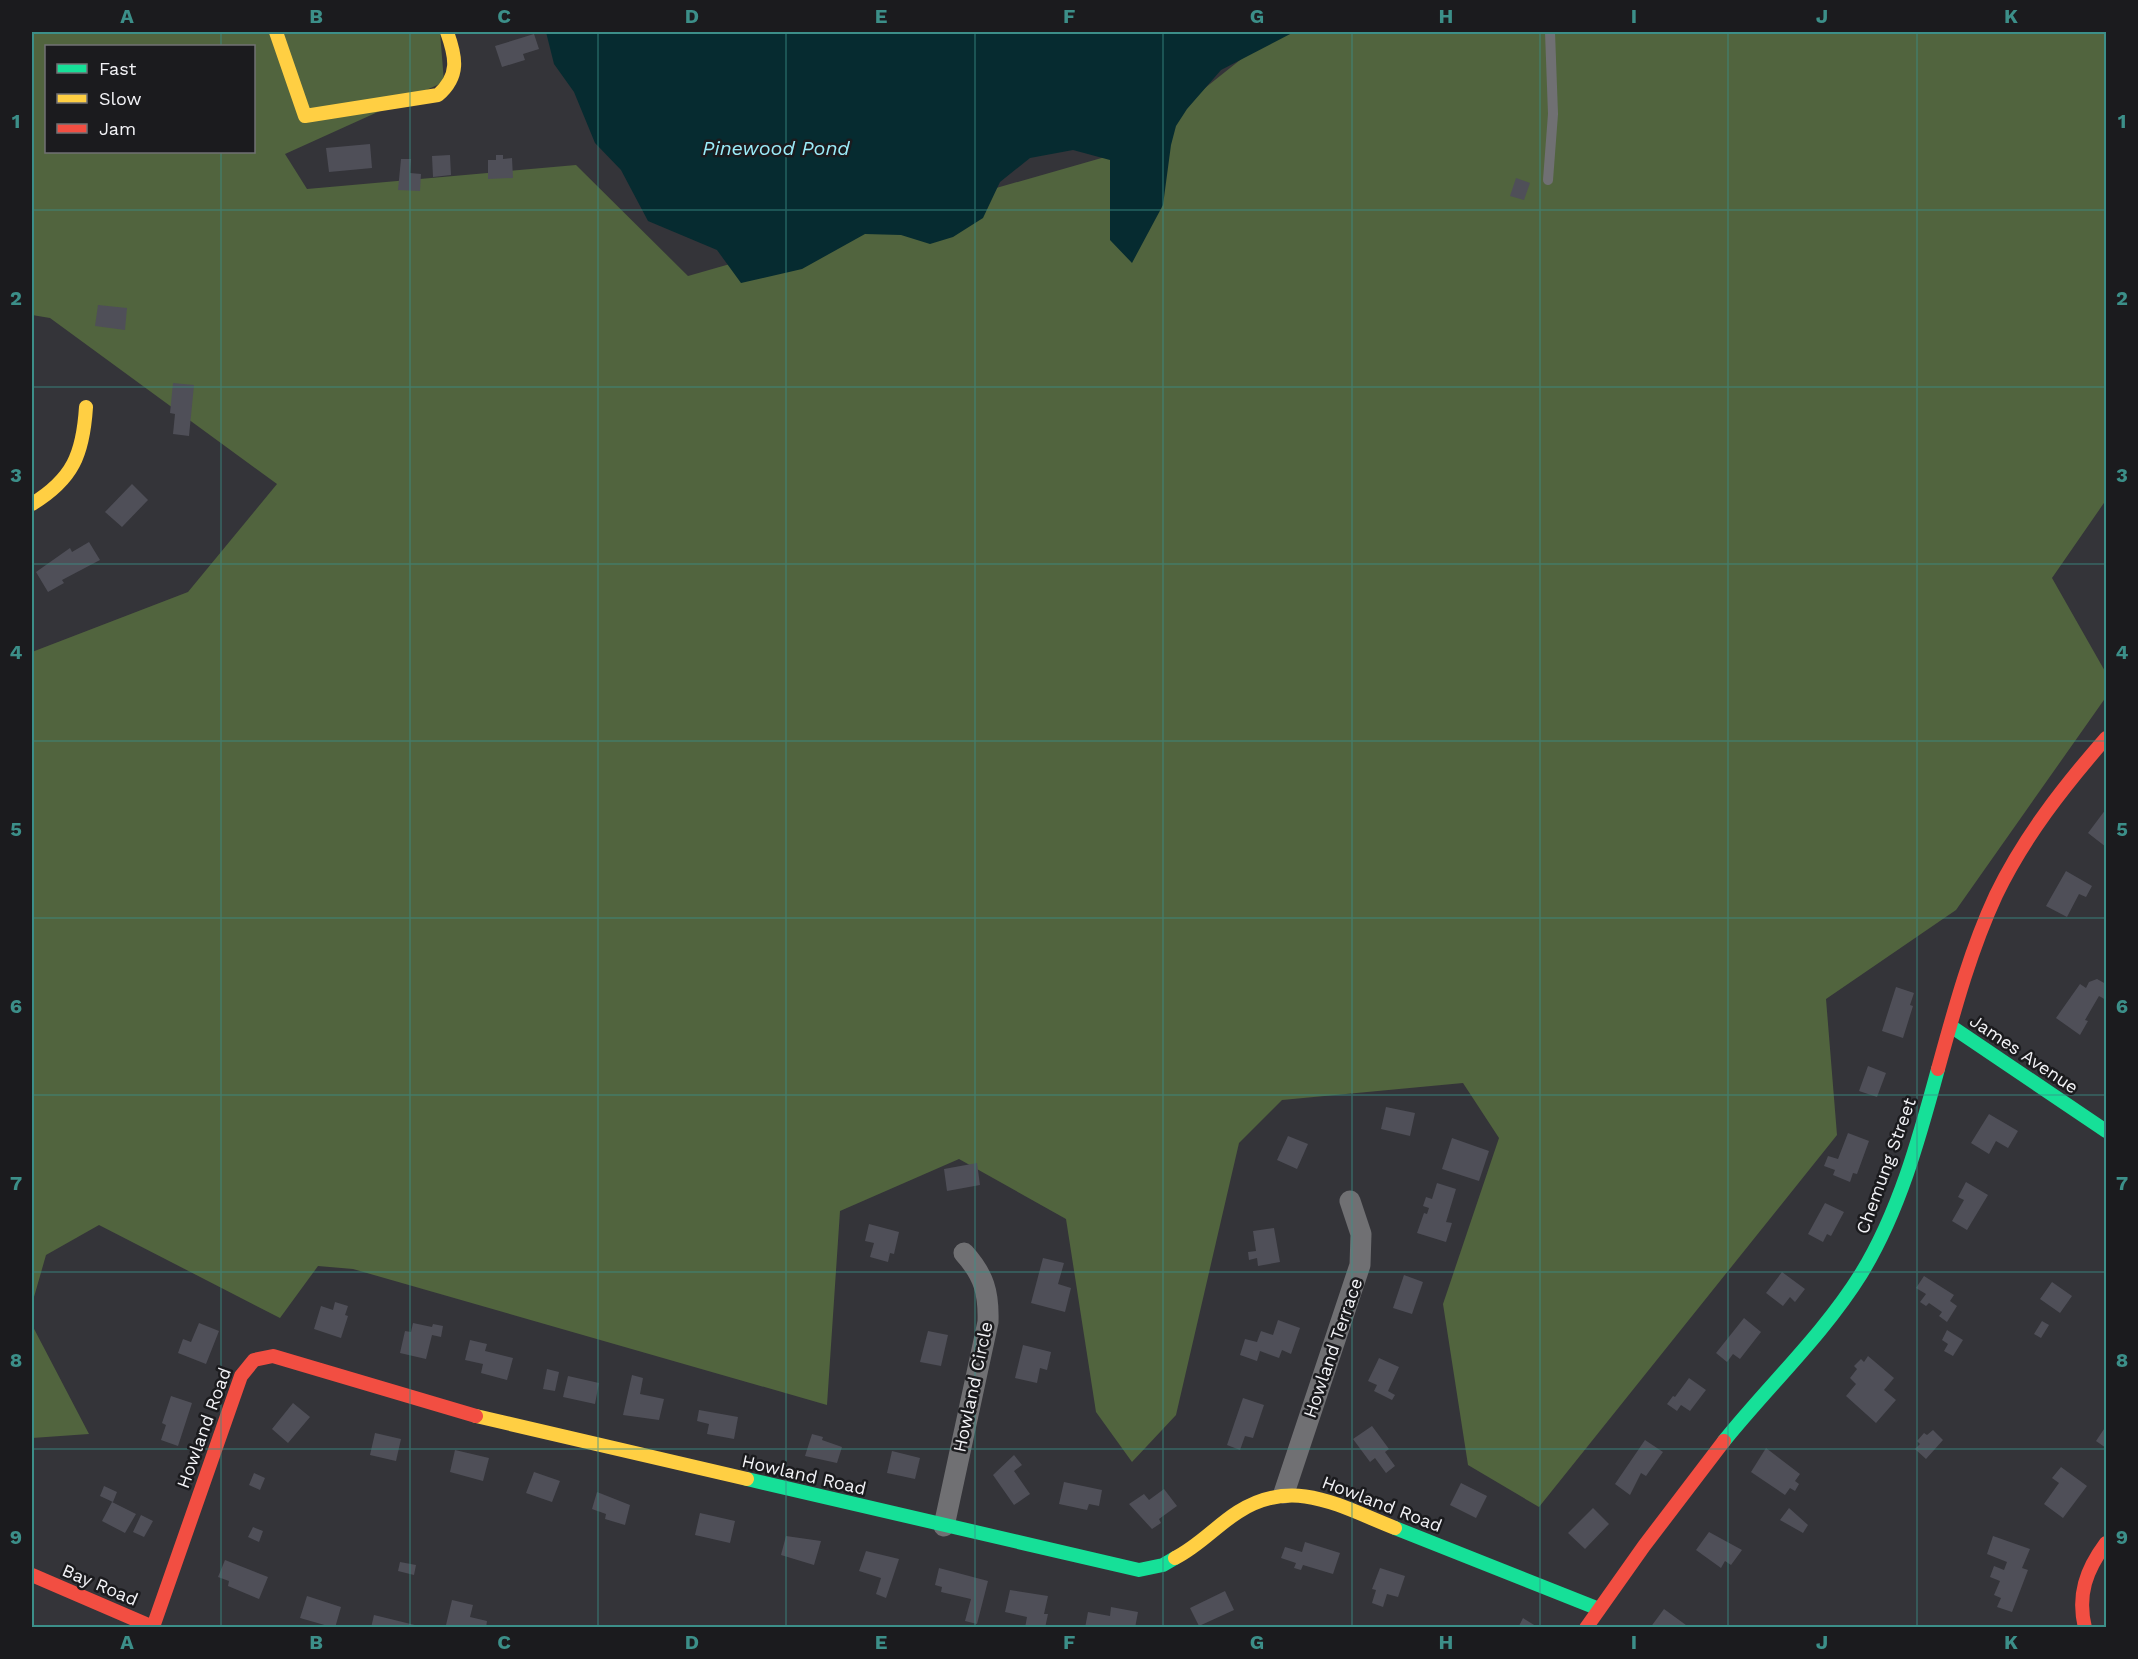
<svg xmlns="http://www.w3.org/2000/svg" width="2138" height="1659" font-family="'Work Sans',sans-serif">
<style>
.forest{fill:#51643e;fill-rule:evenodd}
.water{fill:#062b30}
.building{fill:#4f4f58}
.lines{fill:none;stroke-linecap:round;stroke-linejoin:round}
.lane{stroke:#707073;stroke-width:10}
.street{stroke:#707073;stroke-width:21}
.fast{stroke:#16e098;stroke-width:14}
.slow{stroke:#ffcf43;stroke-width:14}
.jam{stroke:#f24e42;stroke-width:14}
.grid{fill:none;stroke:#3c8f89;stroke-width:1.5;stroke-opacity:0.55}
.labels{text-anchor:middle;stroke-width:5;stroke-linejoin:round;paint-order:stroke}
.street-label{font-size:18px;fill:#f2f2f6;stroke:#1b1b1e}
.water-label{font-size:20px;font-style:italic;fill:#9cedfa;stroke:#1b1b1e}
.neatline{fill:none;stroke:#3c8f89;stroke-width:2}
.grid-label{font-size:20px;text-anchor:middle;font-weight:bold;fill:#3c8f89}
</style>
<rect width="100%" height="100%" fill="#343439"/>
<path class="forest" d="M32,32H440L444,82L285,154L307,189L576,165L688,276L1126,151L1275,32H2106V500L2052,578L2106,673V697L1956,910L1826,999L1837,1135L1539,1507L1468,1465L1443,1304L1499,1138L1463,1083L1282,1100L1239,1143L1176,1415L1132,1462L1096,1412L1066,1219L959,1159L840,1211L827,1405L353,1269L318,1266L280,1318L99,1225L46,1255L32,1304V652L188,592L277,484L50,318L32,315ZM46,46H254V152H46Z
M32,1325L89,1434L32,1438Z"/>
<path class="water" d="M546,32H1294L1221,70L1187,109L1176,126L1171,145L1163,205L1132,263L1110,240V160L1073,150L1030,158L1000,182L983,218L953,237L930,244L901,235L865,234L802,269L741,283L717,250L648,221L621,170L595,143L574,92L554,64Z"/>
<path class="building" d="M534,34L539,49L523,54L525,60L502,67L495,46Z
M370,144L372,168L329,172L326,148Z
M450,155L451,175L433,177L432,156Z
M496,155H503V159L512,158L513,178L488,179V160H496Z
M401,159H411L410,173L421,174L420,191L398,190Z
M1516,178L1530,183L1524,200L1510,196Z
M98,305L127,308L125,330L95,326Z
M173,383L194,385L189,436L173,434L175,414L170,413Z
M132,484L148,500L122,527L105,512Z
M89,542L100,560L62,580L64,583L48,592L36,572L70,548L72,552Z
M2106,809V847L2088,833Z
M2066,871L2092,886L2086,897L2079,894L2067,917L2046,906Z
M2097,979L2106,984V1000L2099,996L2085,1020L2088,1021L2080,1035L2056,1018L2080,984L2086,988L2089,982Z
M1896,987L1914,993L1910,1005L1913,1006L1903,1038L1882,1031Z
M1868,1066L1886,1073L1877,1097L1859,1091Z
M1386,1107L1415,1113L1410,1136L1381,1129Z
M1989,1114L2018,1131L2008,1148L1996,1141L1989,1154L1971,1143Z
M1848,1133L1869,1141L1857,1174L1853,1173L1850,1182L1833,1175L1835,1170L1824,1166L1828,1156L1838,1159Z
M1288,1136L1308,1144L1297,1169L1277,1160Z
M1452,1138L1489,1151L1479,1181L1442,1169Z
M977,1163L980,1185L947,1191L944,1169Z
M1966,1182L1988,1195L1967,1230L1952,1221L1964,1200L1958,1197Z
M1437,1183L1456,1189L1446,1222L1452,1223L1446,1242L1417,1233L1424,1213L1427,1214L1429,1208L1423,1206L1426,1197L1432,1199Z
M1825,1203L1844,1212L1831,1236L1827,1234L1823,1242L1808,1234Z
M869,1224L899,1232L894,1254L890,1253L888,1262L870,1257L874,1243L865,1241Z
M1274,1228L1280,1262L1258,1266L1257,1258L1249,1260L1248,1252L1256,1251L1253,1231Z
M1043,1258L1064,1263L1058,1284L1071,1288L1065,1312L1031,1303Z
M1782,1272L1805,1289L1795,1302L1790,1297L1783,1306L1766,1293Z
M1404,1275L1423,1282L1412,1314L1393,1308Z
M1924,1276L1954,1295L1950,1301L1957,1306L1947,1322L1939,1316L1942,1312L1929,1303L1926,1306L1920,1302L1926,1294L1916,1288Z
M2052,1282L2072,1296L2060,1313L2040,1299Z
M335,1302L348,1306L345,1315L348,1316L341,1338L314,1329L321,1306L333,1310Z
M1744,1318L1761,1332L1740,1359L1733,1354L1727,1362L1716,1353Z
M1278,1320L1300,1328L1291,1354L1282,1350L1279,1358L1260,1351L1257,1361L1240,1355L1245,1339L1257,1342L1261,1331L1273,1335Z
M2042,1321L2049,1325L2041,1338L2034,1334Z
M199,1323L219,1331L206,1364L178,1353L183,1339L191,1342Z
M413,1323L432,1327L433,1324L443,1326L441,1337L432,1335L426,1359L400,1353L405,1331L411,1332Z
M1947,1330L1963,1340L1953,1356L1944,1351L1948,1344L1942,1340Z
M928,1331L948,1335L941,1366L920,1362Z
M470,1340L487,1344L485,1351L513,1358L507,1380L481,1373L483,1364L465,1360Z
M1023,1345L1051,1352L1047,1370L1040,1368L1037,1383L1015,1378Z
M1868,1356L1894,1378L1884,1390L1896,1400L1876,1423L1846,1396L1856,1384L1850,1378L1857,1369L1854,1366L1861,1359L1864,1362Z
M1379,1358L1399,1367L1388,1391L1395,1395L1392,1400L1374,1391L1377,1385L1368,1381Z
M547,1369L559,1372L555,1391L543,1389Z
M632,1375L643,1378L640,1394L664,1399L659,1420L623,1415Z
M568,1376L599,1383L595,1404L563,1397Z
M1689,1378L1706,1390L1690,1411L1681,1405L1677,1411L1667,1404L1673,1396L1675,1397Z
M171,1396L192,1403L178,1446L161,1440L166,1425L162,1423Z
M1243,1398L1264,1405L1253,1438L1245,1436L1240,1450L1227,1445Z
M293,1403L310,1417L288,1443L272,1429Z
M699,1410L738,1417L734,1439L707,1434L709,1424L697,1421Z
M1372,1426L1389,1449L1385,1452L1395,1466L1386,1473L1375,1458L1370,1462L1353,1439Z
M2106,1426V1448L2096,1441Z
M1933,1430L1943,1440L1926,1459L1915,1449L1920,1444L1917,1441L1924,1433L1927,1435Z
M375,1433L401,1439L396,1461L370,1455Z
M812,1434L823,1437L822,1440L842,1447L837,1463L805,1456Z
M1645,1440L1663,1452L1646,1476L1641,1473L1630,1495L1615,1484Z
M1766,1448L1800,1474L1795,1481L1799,1484L1795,1491L1790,1488L1785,1495L1751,1472Z
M455,1450L489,1458L483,1481L450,1472Z
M892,1451L920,1458L915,1479L887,1473Z
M1014,1455L1022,1465L1014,1471L1030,1494L1014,1505L993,1475Z
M2061,1467L2087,1486L2063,1518L2044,1504L2059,1483L2052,1478Z
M534,1472L560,1481L552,1502L526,1493Z
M254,1473L265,1478L260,1490L249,1485Z
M1064,1482L1102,1490L1099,1506L1089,1504L1087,1510L1059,1504Z
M1461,1483L1487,1496L1476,1518L1450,1505Z
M104,1486L117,1492L113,1502L100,1496Z
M1164,1489L1177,1506L1159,1519L1161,1523L1152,1529L1129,1504L1144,1494L1149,1500Z
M597,1492L630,1505L625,1525L605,1519L606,1514L592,1509Z
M112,1502L136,1514L125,1533L102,1521Z
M1593,1508L1609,1524L1585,1549L1568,1533Z
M1789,1508L1808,1525L1803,1533L1780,1520Z
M700,1513L735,1521L730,1543L695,1535Z
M141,1515L153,1521L144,1537L133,1532Z
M253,1527L263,1531L259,1542L248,1537Z
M1709,1532L1742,1550L1731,1565L1725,1561L1721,1568L1696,1550Z
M786,1536L821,1541L814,1565L781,1555Z
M1993,1536L2030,1549L2022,1568L2028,1570L2012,1612L1997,1607L2001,1598L1994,1595L2000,1581L1990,1577L1994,1566L2004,1570L2007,1562L1987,1554Z
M1305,1542L1340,1553L1333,1574L1303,1565L1301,1570L1294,1568L1296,1563L1281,1558L1285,1547L1302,1552Z
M866,1551L899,1559L886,1598L876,1594L881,1578L859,1571Z
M225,1560L268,1577L259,1599L228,1586L229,1581L218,1577Z
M400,1562L416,1565L414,1575L398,1571Z
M939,1568L988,1581L977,1624L965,1621L971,1599L941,1592L942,1587L935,1585Z
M1380,1568L1405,1576L1398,1597L1387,1594L1383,1607L1372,1603L1376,1590L1372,1589Z
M1010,1590L1048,1596L1044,1614H1048L1045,1628H1025L1027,1617L1005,1612Z
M1225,1591L1234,1610L1199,1626L1190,1608Z
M307,1596L341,1607L335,1628L300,1618Z
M452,1600L473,1605L470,1617L487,1621L486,1628L446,1625Z
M1111,1607L1138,1612L1135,1628H1085L1088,1612L1110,1616Z
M1664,1609L1690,1628H1650Z
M374,1615L423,1627V1628H371Z
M1523,1618L1539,1628H1518Z"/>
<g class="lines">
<path class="lane" d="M1548,180L1553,114L1550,32"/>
<path class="street" d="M1284,1493L1360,1265L1361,1234L1350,1201
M944,1526L988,1322C989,1293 984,1275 964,1253"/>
<path class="fast" d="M1952,1027L2106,1131
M1724,1441C1769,1385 1823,1335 1861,1274C1899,1212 1919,1139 1938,1069
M747,1479L1139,1570L1163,1565L1175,1558
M1395,1528L1599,1609"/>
<path class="slow" d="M276,32L305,116L438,95C460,76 456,57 447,32
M32,504C73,479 83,454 86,407
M476,1416L747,1479
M1175,1558C1199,1546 1216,1526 1238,1512C1294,1476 1341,1507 1395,1528"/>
<path class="jam" d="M1938,1069C1954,1011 1970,951 1996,895C2024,837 2064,786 2106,738
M32,1575L155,1628
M153,1627L241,1376L254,1360L273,1356L476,1416
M1586,1628L1644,1546L1724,1441
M2085,1628C2077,1595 2086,1570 2106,1543"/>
</g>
<path class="grid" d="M221,32V46M410,32V1628M598,32V1628M786,32V1628M975,32V1628M1163,32V1628M1352,32V1628M1540,32V1628M1728,32V1628M1917,32V1628M221,152V1628M32,210H2106M32,387H2106M32,564H2106M32,741H2106M32,918H2106M32,1095H2106M32,1272H2106M32,1449H2106"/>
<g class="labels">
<g class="street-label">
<text transform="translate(2024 1054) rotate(34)" y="6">James Avenue</text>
<text transform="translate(1886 1166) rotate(-70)" y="6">Chemung Street</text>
<text transform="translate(1333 1348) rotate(-71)" y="6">Howland Terrace</text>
<text transform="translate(973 1387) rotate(-78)" y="6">Howland Circle</text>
<text transform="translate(204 1428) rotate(-70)" y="6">Howland Road</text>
<text transform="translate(804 1475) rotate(13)" y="6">Howland Road</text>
<text transform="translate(1382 1504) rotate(21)" y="6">Howland Road</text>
<text transform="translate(100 1585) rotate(23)" y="6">Bay Road</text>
</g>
<g class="water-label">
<text x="776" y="155">Pinewood Pond</text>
</g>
</g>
<rect width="2138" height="1659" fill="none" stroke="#1b1b1e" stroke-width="66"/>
<rect x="45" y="45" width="210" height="108" fill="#1b1b1e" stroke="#717174" stroke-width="1.5"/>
<rect x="57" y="64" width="30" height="9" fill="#16e098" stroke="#717174" stroke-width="1.5"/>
<text x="99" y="75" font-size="18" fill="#f2f2f6">Fast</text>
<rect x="57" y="94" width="30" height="9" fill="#ffcf43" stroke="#717174" stroke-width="1.5"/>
<text x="99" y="105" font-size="18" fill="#f2f2f6">Slow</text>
<rect x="57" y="124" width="30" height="9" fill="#f24e42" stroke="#717174" stroke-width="1.5"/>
<text x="99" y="135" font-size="18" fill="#f2f2f6">Jam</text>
<rect x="33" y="33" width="2072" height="1593" class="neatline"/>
<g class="grid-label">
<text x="127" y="23">A</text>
<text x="316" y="23">B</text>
<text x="504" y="23">C</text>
<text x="692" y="23">D</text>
<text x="881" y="23">E</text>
<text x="1069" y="23">F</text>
<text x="1257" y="23">G</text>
<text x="1446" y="23">H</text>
<text x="1634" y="23">I</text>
<text x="1822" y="23">J</text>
<text x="2011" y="23">K</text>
<text x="16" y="128">1</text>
<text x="2122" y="128">1</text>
<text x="16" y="305">2</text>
<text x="2122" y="305">2</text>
<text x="16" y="482">3</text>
<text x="2122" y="482">3</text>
<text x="16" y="659">4</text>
<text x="2122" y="659">4</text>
<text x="16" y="836">5</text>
<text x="2122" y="836">5</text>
<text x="16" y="1013">6</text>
<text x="2122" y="1013">6</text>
<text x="16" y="1190">7</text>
<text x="2122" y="1190">7</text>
<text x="16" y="1367">8</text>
<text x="2122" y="1367">8</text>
<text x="16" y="1544">9</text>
<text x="2122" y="1544">9</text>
<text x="127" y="1649">A</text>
<text x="316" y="1649">B</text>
<text x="504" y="1649">C</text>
<text x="692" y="1649">D</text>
<text x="881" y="1649">E</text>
<text x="1069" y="1649">F</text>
<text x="1257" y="1649">G</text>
<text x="1446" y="1649">H</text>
<text x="1634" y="1649">I</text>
<text x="1822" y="1649">J</text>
<text x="2011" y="1649">K</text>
</g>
</svg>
